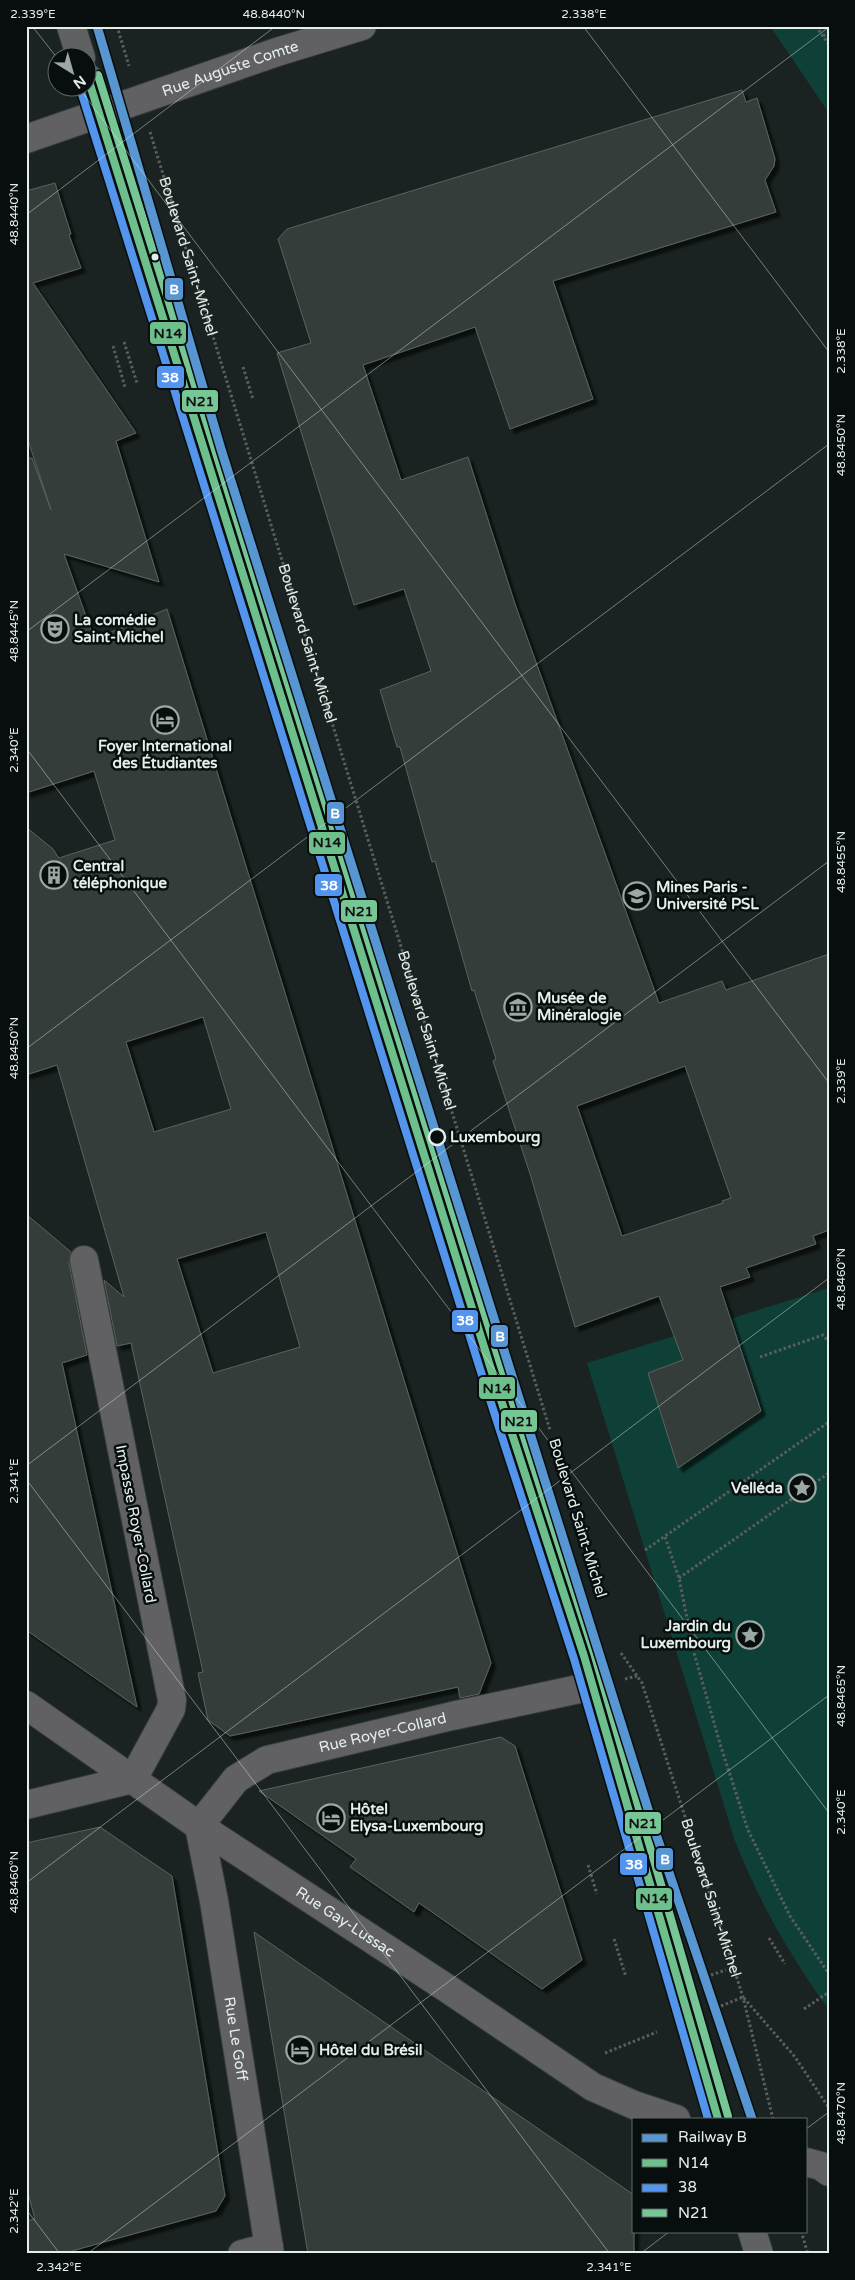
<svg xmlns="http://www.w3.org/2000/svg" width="855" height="2280" font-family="'Varela Round',sans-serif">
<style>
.green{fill:#0f4038}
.building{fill:#363d3b;stroke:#5a6260;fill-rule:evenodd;filter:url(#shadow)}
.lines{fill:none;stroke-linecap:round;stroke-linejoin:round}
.minor-casing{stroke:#373f3d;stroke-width:30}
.major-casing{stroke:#373f3d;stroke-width:30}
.path{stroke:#5b5e5d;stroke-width:3;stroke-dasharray:2.5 2.5;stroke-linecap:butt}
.minor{stroke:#616062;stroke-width:28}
.major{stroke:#606162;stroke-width:28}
.bus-1-casing{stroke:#070e0d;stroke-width:11}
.bus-2-casing{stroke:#070e0d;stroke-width:11}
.bus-3-casing{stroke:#070e0d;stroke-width:11}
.bus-1{stroke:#6dc08c;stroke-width:8}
.bus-2{stroke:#5394ec;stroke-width:8}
.bus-3{stroke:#77c695;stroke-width:8}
.rail-1-casing{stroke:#070e0d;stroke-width:12}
.rail-1{stroke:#5796d2;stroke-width:9}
.ticks{fill:none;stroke:#e4efec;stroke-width:1;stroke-opacity:0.45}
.bus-dot{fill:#e4efec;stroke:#070e0d;stroke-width:2}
.stop-dot{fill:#070e0d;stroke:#e4efec;stroke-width:2.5}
.labels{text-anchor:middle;stroke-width:5;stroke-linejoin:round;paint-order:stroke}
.street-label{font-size:15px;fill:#e4efec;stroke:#070e0d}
.poi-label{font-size:15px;font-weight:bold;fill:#e4efec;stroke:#070e0d;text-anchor:start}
.stop-label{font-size:15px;font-weight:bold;fill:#e4efec;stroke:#070e0d;text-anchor:start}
.line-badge{stroke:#070e0d;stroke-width:2}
.badge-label{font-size:14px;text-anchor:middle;font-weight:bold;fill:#fff}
.pale-badge-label{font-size:14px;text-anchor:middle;font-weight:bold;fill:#111}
.neatline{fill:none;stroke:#e4efec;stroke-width:2}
.ticks-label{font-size:12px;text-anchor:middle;fill:#e4efec}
</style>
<defs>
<filter id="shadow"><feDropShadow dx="4.5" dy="4.5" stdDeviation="1" flood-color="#0009"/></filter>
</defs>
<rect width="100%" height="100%" fill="#1a2321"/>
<path class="green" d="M770,26H829V113Z
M829,1288V2010C791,1957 759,1902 735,1841L587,1363Z"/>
<path class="building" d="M742,90L746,102L757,98L775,159L774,166L765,180L776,212L553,281L593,399L510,429L475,327L363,365L401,480L468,457L515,604L659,1003L722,981L726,990L829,954V1230L813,1236L816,1244L746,1268L750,1277L720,1287L761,1411L678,1468L648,1373L683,1360L659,1296L575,1327L531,1177L493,1061L496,1059L474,990L472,991L435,861L432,862L400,747H397L380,690L431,671L404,589L354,605L277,353L311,343L278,239L287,229ZM685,1066L731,1198L722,1201L723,1203L622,1236L577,1106Z
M55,183L71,234L69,235L81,268L33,283L136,433L116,441L159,582L64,554L94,639L167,609L491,1663L479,1694L460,1698L458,1687L230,1736L208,1720L198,1673L203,1672L131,1343L117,1346L104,1280L124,1297L57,1065L26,1075V827L53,849L59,858L115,840L94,771L26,793V459L32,458L51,510L26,434V191ZM203,1017L231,1109L154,1132L126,1042ZM266,1232L300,1347L213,1373L177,1259Z
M26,1214L71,1252L69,1263L87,1355L62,1363L137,1707L26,1630Z
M501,1737L515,1746L582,1960L542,1989L419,1903L414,1912L350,1867L356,1859L259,1791Z
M100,1827L172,1876L225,2196L216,2211L61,2254H26V2221L35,2219L26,2186V1843Z
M254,1932L634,2195V2254H308Z"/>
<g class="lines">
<g class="minor-casing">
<g id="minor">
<path id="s3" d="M26,139L277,52L362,26"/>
<path id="s4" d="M26,1705L199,1826L448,1989L593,2087L634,2105L676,2119"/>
<path d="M26,1805L133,1779L171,1709L172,1700L84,1260"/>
<path id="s5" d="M199,1826L214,1901L270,2254"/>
<path id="s6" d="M199,1826L236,1779L267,1760L452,1716L593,1686"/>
<path d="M806,2162L821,2166L829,2172"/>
<path d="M242,2254L269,2247"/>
</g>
</g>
<g class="major-casing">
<path id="major" d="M71,26L81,58
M88,78L490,1366L584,1656L718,2119
M752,2231L759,2254"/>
</g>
<g class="path">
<path d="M117,26L129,66"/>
<path d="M816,26L829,45"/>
<path d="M823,36L829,32"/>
<path id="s1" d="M150,132L550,1430"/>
<path d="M124,342L137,383"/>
<path d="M113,346L125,387"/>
<path d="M243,367L253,399"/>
<path d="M760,1357L823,1335L829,1342"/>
<path d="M665,1537L679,1578L694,1653L721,1747L748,1830L790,1916L829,1974"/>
<path d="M645,1550L829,1422"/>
<path d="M679,1578L829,1473"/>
<path id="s2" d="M621,1653L642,1683L743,1997L773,2119"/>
<path d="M625,1679L637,1676"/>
<path d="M588,1865L597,1894"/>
<path d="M769,1938L785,1964"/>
<path d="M614,1939L626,1977"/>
<path d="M711,1975L726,1970"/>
<path d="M721,2006L743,1997L795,2057L829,2108"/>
<path d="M804,2009L829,1992"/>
<path d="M605,2053L657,2032"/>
<path d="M801,2231L808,2254"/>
</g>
<use href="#minor" class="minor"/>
<use href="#major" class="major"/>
<g class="bus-1-casing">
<path id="bus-1" d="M88,78L490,1366L584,1656L718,2119"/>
</g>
<g class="bus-2-casing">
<path id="bus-2" d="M80,88L480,1369L574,1659L708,2119"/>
</g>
<g class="bus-3-casing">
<path id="bus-3" d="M98,75L500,1363L594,1653L728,2116"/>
</g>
<use href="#bus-1" class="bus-1"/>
<use href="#bus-2" class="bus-2"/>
<use href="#bus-3" class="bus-3"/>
<g class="rail-1-casing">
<path id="rail-1" d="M97,26L221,449L653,1825L752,2119"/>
</g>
<use href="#rail-1" class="rail-1"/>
</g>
<path class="ticks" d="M32,26L58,59M583,26L829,352M79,88L829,1083M26,215L276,26M26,632L829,27M26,748L829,1813M26,1049L829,444M26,1466L829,861M26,1479L610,2254M26,1883L829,1278M806,2129L829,2112M26,2209L60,2254M87,2254L829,1695M640,2254L670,2231"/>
<defs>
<g id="theatre-ring" transform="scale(1.4375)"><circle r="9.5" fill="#070e0d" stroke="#9da8a5" stroke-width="1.5"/><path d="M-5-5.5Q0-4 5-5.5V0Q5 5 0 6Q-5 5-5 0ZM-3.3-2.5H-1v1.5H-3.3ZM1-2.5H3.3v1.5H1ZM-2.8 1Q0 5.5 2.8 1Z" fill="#9da8a5"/></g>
<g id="hotel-ring" transform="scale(1.4375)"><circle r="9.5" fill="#070e0d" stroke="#9da8a5" stroke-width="1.5"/><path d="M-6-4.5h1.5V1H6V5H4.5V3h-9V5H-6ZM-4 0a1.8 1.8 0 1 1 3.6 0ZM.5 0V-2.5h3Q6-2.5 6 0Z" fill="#9da8a5"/></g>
<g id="building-ring" transform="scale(1.4375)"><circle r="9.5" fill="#070e0d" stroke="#9da8a5" stroke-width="1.5"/><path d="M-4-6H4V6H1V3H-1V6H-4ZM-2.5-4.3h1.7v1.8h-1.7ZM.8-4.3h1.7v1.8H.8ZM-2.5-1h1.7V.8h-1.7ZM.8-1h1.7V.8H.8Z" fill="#9da8a5"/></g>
<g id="university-ring" transform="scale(1.4375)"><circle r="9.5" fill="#070e0d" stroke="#9da8a5" stroke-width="1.5"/><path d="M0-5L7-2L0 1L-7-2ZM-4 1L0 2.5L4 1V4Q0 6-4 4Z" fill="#9da8a5"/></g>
<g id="museum-ring" transform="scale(1.4375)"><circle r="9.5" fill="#070e0d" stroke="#9da8a5" stroke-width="1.5"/><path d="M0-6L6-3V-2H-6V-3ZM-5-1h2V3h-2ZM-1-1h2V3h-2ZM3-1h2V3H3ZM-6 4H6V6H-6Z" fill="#9da8a5"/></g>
<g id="sight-ring" transform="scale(1.4375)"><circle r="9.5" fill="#070e0d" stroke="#9da8a5" stroke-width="1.5"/><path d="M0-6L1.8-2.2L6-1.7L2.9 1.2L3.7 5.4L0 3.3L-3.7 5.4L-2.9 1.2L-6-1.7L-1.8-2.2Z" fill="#9da8a5"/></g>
</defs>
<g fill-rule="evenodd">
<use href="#theatre-ring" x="55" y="629"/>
<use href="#hotel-ring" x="165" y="720"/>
<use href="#building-ring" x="54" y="875"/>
<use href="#university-ring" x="637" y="896"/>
<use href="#museum-ring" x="518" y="1007"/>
<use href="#sight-ring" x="802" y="1488"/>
<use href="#sight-ring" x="750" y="1635"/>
<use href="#hotel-ring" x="331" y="1818"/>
<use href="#hotel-ring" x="300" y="2050"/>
</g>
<circle class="bus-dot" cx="155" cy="257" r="4.5"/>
<circle class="stop-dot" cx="437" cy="1137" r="8"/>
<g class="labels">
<g class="street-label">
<text dy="5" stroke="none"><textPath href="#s3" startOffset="216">Rue Auguste Comte</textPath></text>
<text dy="5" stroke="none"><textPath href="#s1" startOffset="130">Boulevard Saint-Michel</textPath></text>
<text dy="5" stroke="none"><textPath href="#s1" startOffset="535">Boulevard Saint-Michel</textPath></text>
<text dy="5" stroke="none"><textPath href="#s1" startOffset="940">Boulevard Saint-Michel</textPath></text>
<text transform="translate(578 1518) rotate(73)" y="5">Boulevard Saint-Michel</text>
<text transform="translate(136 1524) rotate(79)" y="5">Impasse Royer-Collard</text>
<text dy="5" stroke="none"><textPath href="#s6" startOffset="215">Rue Royer-Collard</textPath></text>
<text dy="5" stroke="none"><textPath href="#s2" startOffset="262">Boulevard Saint-Michel</textPath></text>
<text dy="5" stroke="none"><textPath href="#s4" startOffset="386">Rue Gay-Lussac</textPath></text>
<text dy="5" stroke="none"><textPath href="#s5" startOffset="216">Rue Le Goff</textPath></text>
</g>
<g class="poi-label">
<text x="74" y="625">La comédie<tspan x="74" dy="17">Saint-Michel</tspan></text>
<text x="165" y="751" text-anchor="middle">Foyer International<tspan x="165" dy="17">des Étudiantes</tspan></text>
<text x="73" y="871">Central<tspan x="73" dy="17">téléphonique</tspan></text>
<text x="656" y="892">Mines Paris -<tspan x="656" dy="17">Université PSL</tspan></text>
<text x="537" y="1003">Musée de<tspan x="537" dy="17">Minéralogie</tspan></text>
<text x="783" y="1493" text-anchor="end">Velléda</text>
<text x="731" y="1631" text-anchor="end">Jardin du<tspan x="731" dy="17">Luxembourg</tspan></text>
<text x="350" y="1814">Hôtel<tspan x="350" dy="17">Elysa-Luxembourg</tspan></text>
<text x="319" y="2055">Hôtel du Brésil</text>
</g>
<g class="stop-label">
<text x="450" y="1142">Luxembourg</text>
</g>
</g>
<g class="line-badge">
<rect x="164" y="277" width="20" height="24" rx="5" fill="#5796d2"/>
<rect x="149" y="321" width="38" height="24" rx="5" fill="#6dc08c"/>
<rect x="156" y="365" width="29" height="24" rx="5" fill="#5394ec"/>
<rect x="181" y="389" width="38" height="24" rx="5" fill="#77c695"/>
<rect x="326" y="801" width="19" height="24" rx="5" fill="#5796d2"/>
<rect x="308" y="831" width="38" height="24" rx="5" fill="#6dc08c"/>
<rect x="314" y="873" width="29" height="24" rx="5" fill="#5394ec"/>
<rect x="340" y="899" width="38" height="24" rx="5" fill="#77c695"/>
<rect x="451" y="1309" width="28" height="24" rx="5" fill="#5394ec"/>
<rect x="490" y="1324" width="19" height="24" rx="5" fill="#5796d2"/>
<rect x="478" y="1376" width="38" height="24" rx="5" fill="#6dc08c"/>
<rect x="500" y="1409" width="38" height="24" rx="5" fill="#77c695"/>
<rect x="624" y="1811" width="38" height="24" rx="5" fill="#77c695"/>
<rect x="655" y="1847" width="19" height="24" rx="5" fill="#5796d2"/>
<rect x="619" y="1852" width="29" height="24" rx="5" fill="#5394ec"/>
<rect x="635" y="1887" width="38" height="24" rx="5" fill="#6dc08c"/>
</g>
<g class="badge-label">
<text x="174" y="294">B</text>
<text x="170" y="382">38</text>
<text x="335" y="818">B</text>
<text x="329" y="890">38</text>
<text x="465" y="1325">38</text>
<text x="500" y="1341">B</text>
<text x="665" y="1864">B</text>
<text x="634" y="1869">38</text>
</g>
<g class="pale-badge-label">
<text x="168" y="338">N14</text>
<text x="200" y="406">N21</text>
<text x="327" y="847">N14</text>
<text x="359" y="916">N21</text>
<text x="497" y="1393">N14</text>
<text x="519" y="1426">N21</text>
<text x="643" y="1828">N21</text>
<text x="654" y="1903">N14</text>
</g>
<rect width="855" height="2280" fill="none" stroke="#070e0d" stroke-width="55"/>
<rect x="632" y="2118" width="175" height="115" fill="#070e0d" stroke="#5f6866"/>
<rect x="642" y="2134" width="25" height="8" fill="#5796d2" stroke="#5f6866"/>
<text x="678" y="2142" font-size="15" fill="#e4efec">Railway B</text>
<rect x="642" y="2159" width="25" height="8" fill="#6dc08c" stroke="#5f6866"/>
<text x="678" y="2168" font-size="15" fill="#e4efec">N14</text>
<rect x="642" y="2184" width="25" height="8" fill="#5394ec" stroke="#5f6866"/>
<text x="678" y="2192" font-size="15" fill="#e4efec">38</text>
<rect x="642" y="2209" width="25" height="8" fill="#77c695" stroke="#5f6866"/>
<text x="678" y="2218" font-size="15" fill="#e4efec">N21</text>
<g transform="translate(72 72) rotate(143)"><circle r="24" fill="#070e0d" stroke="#5f6866"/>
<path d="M0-4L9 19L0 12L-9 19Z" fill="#9da8a5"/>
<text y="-8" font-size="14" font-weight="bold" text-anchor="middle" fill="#e4efec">N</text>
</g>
<rect x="28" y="28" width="800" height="2224" class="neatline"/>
<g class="ticks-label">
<text x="33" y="18">2.339°E</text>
<text x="274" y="18">48.8440°N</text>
<text x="584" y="18">2.338°E</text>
<text transform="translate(14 214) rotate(-90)" y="4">48.8440°N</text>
<text transform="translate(841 351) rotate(-90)" y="4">2.338°E</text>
<text transform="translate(841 445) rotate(-90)" y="4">48.8450°N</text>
<text transform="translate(14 631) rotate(-90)" y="4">48.8445°N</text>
<text transform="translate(14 750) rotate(-90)" y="4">2.340°E</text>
<text transform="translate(841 862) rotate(-90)" y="4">48.8455°N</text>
<text transform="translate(14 1048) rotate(-90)" y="4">48.8450°N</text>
<text transform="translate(841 1081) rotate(-90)" y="4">2.339°E</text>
<text transform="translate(841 1279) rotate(-90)" y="4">48.8460°N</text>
<text transform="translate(14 1481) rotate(-90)" y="4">2.341°E</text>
<text transform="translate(841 1696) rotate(-90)" y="4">48.8465°N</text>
<text transform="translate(841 1812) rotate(-90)" y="4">2.340°E</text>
<text transform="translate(14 1882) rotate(-90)" y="4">48.8460°N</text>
<text transform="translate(841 2113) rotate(-90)" y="4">48.8470°N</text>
<text transform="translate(14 2211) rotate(-90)" y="4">2.342°E</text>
<text x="59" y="2271">2.342°E</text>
<text x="609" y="2271">2.341°E</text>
</g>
</svg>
